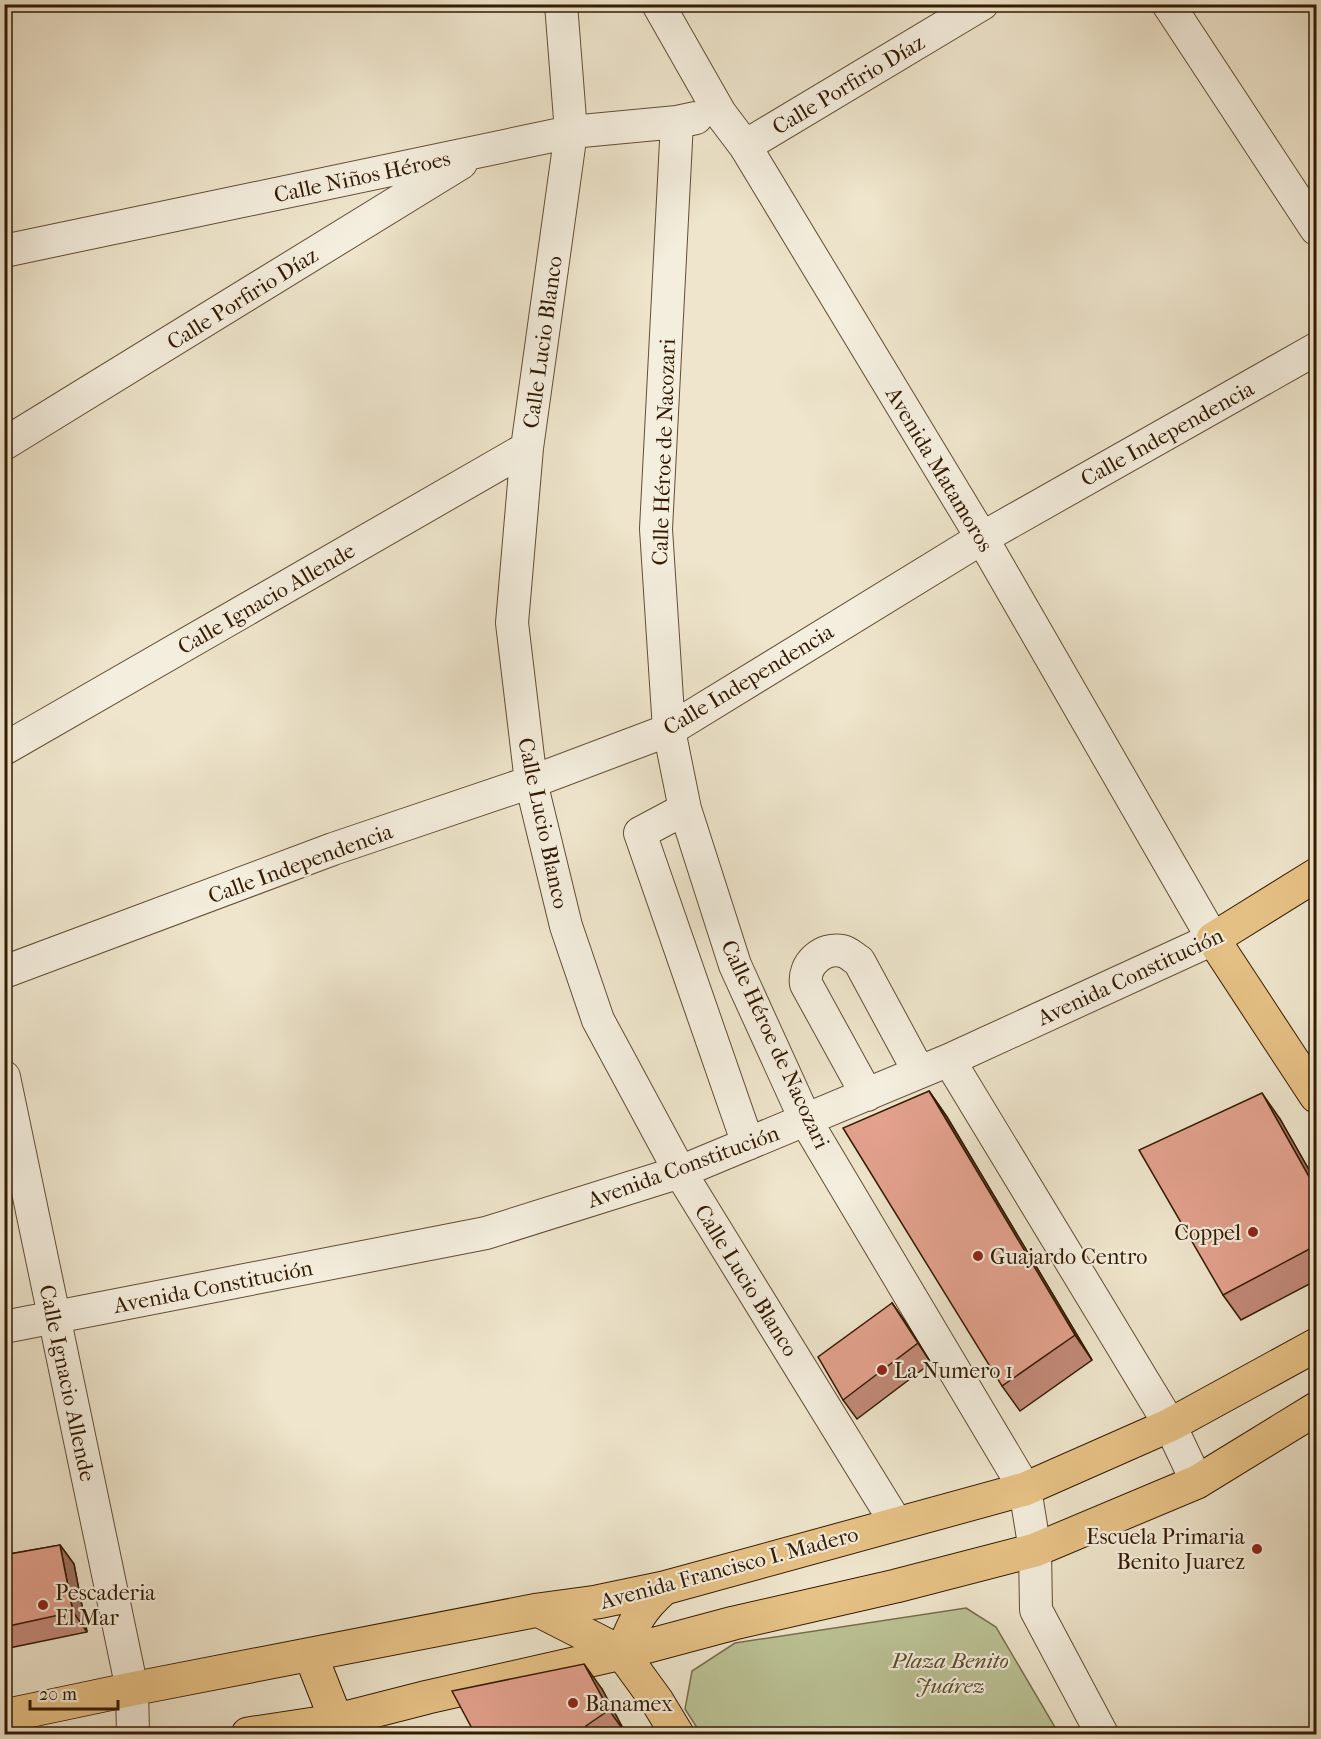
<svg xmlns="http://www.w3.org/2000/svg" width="1321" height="1739" font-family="'IM FELL French Canon',serif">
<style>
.green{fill:#bbc396;stroke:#786e4b;stroke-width:1.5}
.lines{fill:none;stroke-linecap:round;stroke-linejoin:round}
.minor-casing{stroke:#624d33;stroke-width:34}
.major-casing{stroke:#341a00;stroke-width:35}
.minor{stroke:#f4eede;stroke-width:32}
.major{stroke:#e7c286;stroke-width:33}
.wall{fill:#c38a7a;stroke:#341a00;stroke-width:1.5}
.shaded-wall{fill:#9f7163;stroke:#341a00;stroke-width:1.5}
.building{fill:#e3a18e;stroke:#341a00;stroke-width:1.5}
.poi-dot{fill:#8f2418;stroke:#f4eede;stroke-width:2}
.labels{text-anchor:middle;stroke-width:4.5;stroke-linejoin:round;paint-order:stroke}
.street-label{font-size:22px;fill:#341a00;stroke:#f4eede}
.poi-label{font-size:22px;fill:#341a00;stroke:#f4eede;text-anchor:start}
.park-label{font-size:22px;font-style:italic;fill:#5c4d2d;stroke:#f4eede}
</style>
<rect width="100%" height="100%" fill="#eee5cc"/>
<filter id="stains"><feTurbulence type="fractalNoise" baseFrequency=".00333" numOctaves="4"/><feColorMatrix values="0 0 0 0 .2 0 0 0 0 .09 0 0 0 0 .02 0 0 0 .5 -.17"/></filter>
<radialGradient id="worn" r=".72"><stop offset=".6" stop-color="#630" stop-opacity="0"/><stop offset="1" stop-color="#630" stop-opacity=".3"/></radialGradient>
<path class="green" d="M966,1608L996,1627L1059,1734H701L685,1709L692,1671L735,1643Z"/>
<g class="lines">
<g class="minor-casing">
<path id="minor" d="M561,4L571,132L527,448L512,623L531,782L566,926L598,1020L680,1172L896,1523
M1168,4L1316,229
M677,122L656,529L669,730L685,809L735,965L806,1121L1025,1489L1035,1550L1036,1610L1102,1734
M745,146L982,4
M4,251L571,132L677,122L696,118
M4,444L461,163
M4,749L527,448
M685,809L640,833L748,1144
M4,972L333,849L531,782L669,730L982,538L1316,349
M949,1060L1170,1425L1197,1482
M4,1077L132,1689L133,1734
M867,1095L806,984C803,964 823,947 842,951C848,952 854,958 859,961L919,1072
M4,1327L486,1233L680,1172L949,1060L1213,939L982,538L745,146L720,113L658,4"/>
</g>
<g class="major-casing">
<path id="major" d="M1316,875L1213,939L1316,1096
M538,1610L622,1653L657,1701L677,1734
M622,1653C634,1623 639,1610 664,1588
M311,1656L333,1712L334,1721
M4,1716L132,1689L538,1610L597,1602L664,1588L1025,1489L1170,1425L1316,1345
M248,1734L334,1721L428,1697L622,1653L734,1623L896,1586L1035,1550L1197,1482L1316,1409"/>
</g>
<use href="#minor" class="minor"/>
<use href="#major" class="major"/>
</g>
<path class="wall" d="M929,1091L947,1117L1092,1360L1020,1411L1002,1386Z
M1280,1119L1317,1184V1280L1241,1320L1223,1295Z
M892,1303L906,1323L931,1363L857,1419L843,1400Z
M60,1545L74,1564L87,1632L4,1649V1555Z
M602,1689L626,1734H475Z"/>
<path class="shaded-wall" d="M929,1091L947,1117L1092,1360L1075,1335Z
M1262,1093L1280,1119L1317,1184V1191Z
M892,1303L906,1323L931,1363Z
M60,1545L74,1564L87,1632L73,1612Z
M584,1664L602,1689L626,1734L609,1710Z"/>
<path class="building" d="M929,1091L1075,1335L1002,1386L843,1128Z
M1262,1093L1317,1191V1245L1223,1295L1139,1150Z
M892,1303L918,1343L843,1400L818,1357Z
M60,1545L73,1612L4,1627V1555Z
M584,1664L609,1710L586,1726L591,1734H475L452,1691Z"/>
<g class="poi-dot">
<circle cx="1253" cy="1232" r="6"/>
<circle cx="978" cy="1256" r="6"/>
<circle cx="882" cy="1370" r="6"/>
<circle cx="1257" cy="1549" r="6"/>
<circle cx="43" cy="1605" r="6"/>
<circle cx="573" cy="1703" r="6"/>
</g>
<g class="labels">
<g class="street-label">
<text transform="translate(848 84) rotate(-31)" y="8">Calle Porfirio Díaz</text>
<text transform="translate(362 176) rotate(-12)" y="8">Calle Niños Héroes</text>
<text transform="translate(242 298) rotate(-32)" y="8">Calle Porfirio Díaz</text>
<text transform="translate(542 342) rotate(-82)" y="8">Calle Lucio Blanco</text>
<text transform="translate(1167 433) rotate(-29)" y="8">Calle Independencia</text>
<text transform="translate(663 452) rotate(-88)" y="8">Calle Héroe de Nacozari</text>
<text transform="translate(940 469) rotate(59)" y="8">Avenida Matamoros</text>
<text transform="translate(266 598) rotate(-30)" y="8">Calle Ignacio Allende</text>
<text transform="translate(748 679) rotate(-31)" y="8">Calle Independencia</text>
<text transform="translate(544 823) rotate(78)" y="8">Calle Lucio Blanco</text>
<text transform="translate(300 863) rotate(-20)" y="8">Calle Independencia</text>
<text transform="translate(1130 976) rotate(-25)" y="8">Avenida Constitución</text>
<text transform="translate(776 1044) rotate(65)" y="8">Calle Héroe de Nacozari</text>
<text transform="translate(683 1166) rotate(-20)" y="8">Avenida Constitución</text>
<text transform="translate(747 1280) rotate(58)" y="8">Calle Lucio Blanco</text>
<text transform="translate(213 1286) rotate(-11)" y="8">Avenida Constitución</text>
<text transform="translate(68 1383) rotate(78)" y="8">Calle Ignacio Allende</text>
<text transform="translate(729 1567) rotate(-15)" y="8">Avenida Francisco I. Madero</text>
</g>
<g class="poi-label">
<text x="1241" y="1240" text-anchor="end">Coppel</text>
<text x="990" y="1264">Guajardo Centro</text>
<text x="894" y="1378">La Numero 1</text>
<text x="1245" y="1544" text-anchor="end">Escuela Primaria<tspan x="1245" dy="25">Benito Juarez</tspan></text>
<text x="55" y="1600">Pescaderia<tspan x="55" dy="25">El Mar</tspan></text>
<text x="585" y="1711">Banamex</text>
</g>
<g class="park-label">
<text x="950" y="1668">Plaza Benito<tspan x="950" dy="25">Juárez</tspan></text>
</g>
</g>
<rect width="1321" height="1739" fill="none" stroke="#eee5cc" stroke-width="24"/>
<rect x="6" y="6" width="1309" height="1727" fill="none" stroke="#341a00" stroke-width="3"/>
<rect x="12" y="12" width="1297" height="1715" fill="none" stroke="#341a00" stroke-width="1.5"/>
<path d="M30 1700v9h88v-9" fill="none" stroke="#341a00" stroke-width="3"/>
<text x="39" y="1700" font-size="18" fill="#341a00" stroke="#f4eede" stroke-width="4.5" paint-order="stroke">20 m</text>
<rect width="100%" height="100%" filter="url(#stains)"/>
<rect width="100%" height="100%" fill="url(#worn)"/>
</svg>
